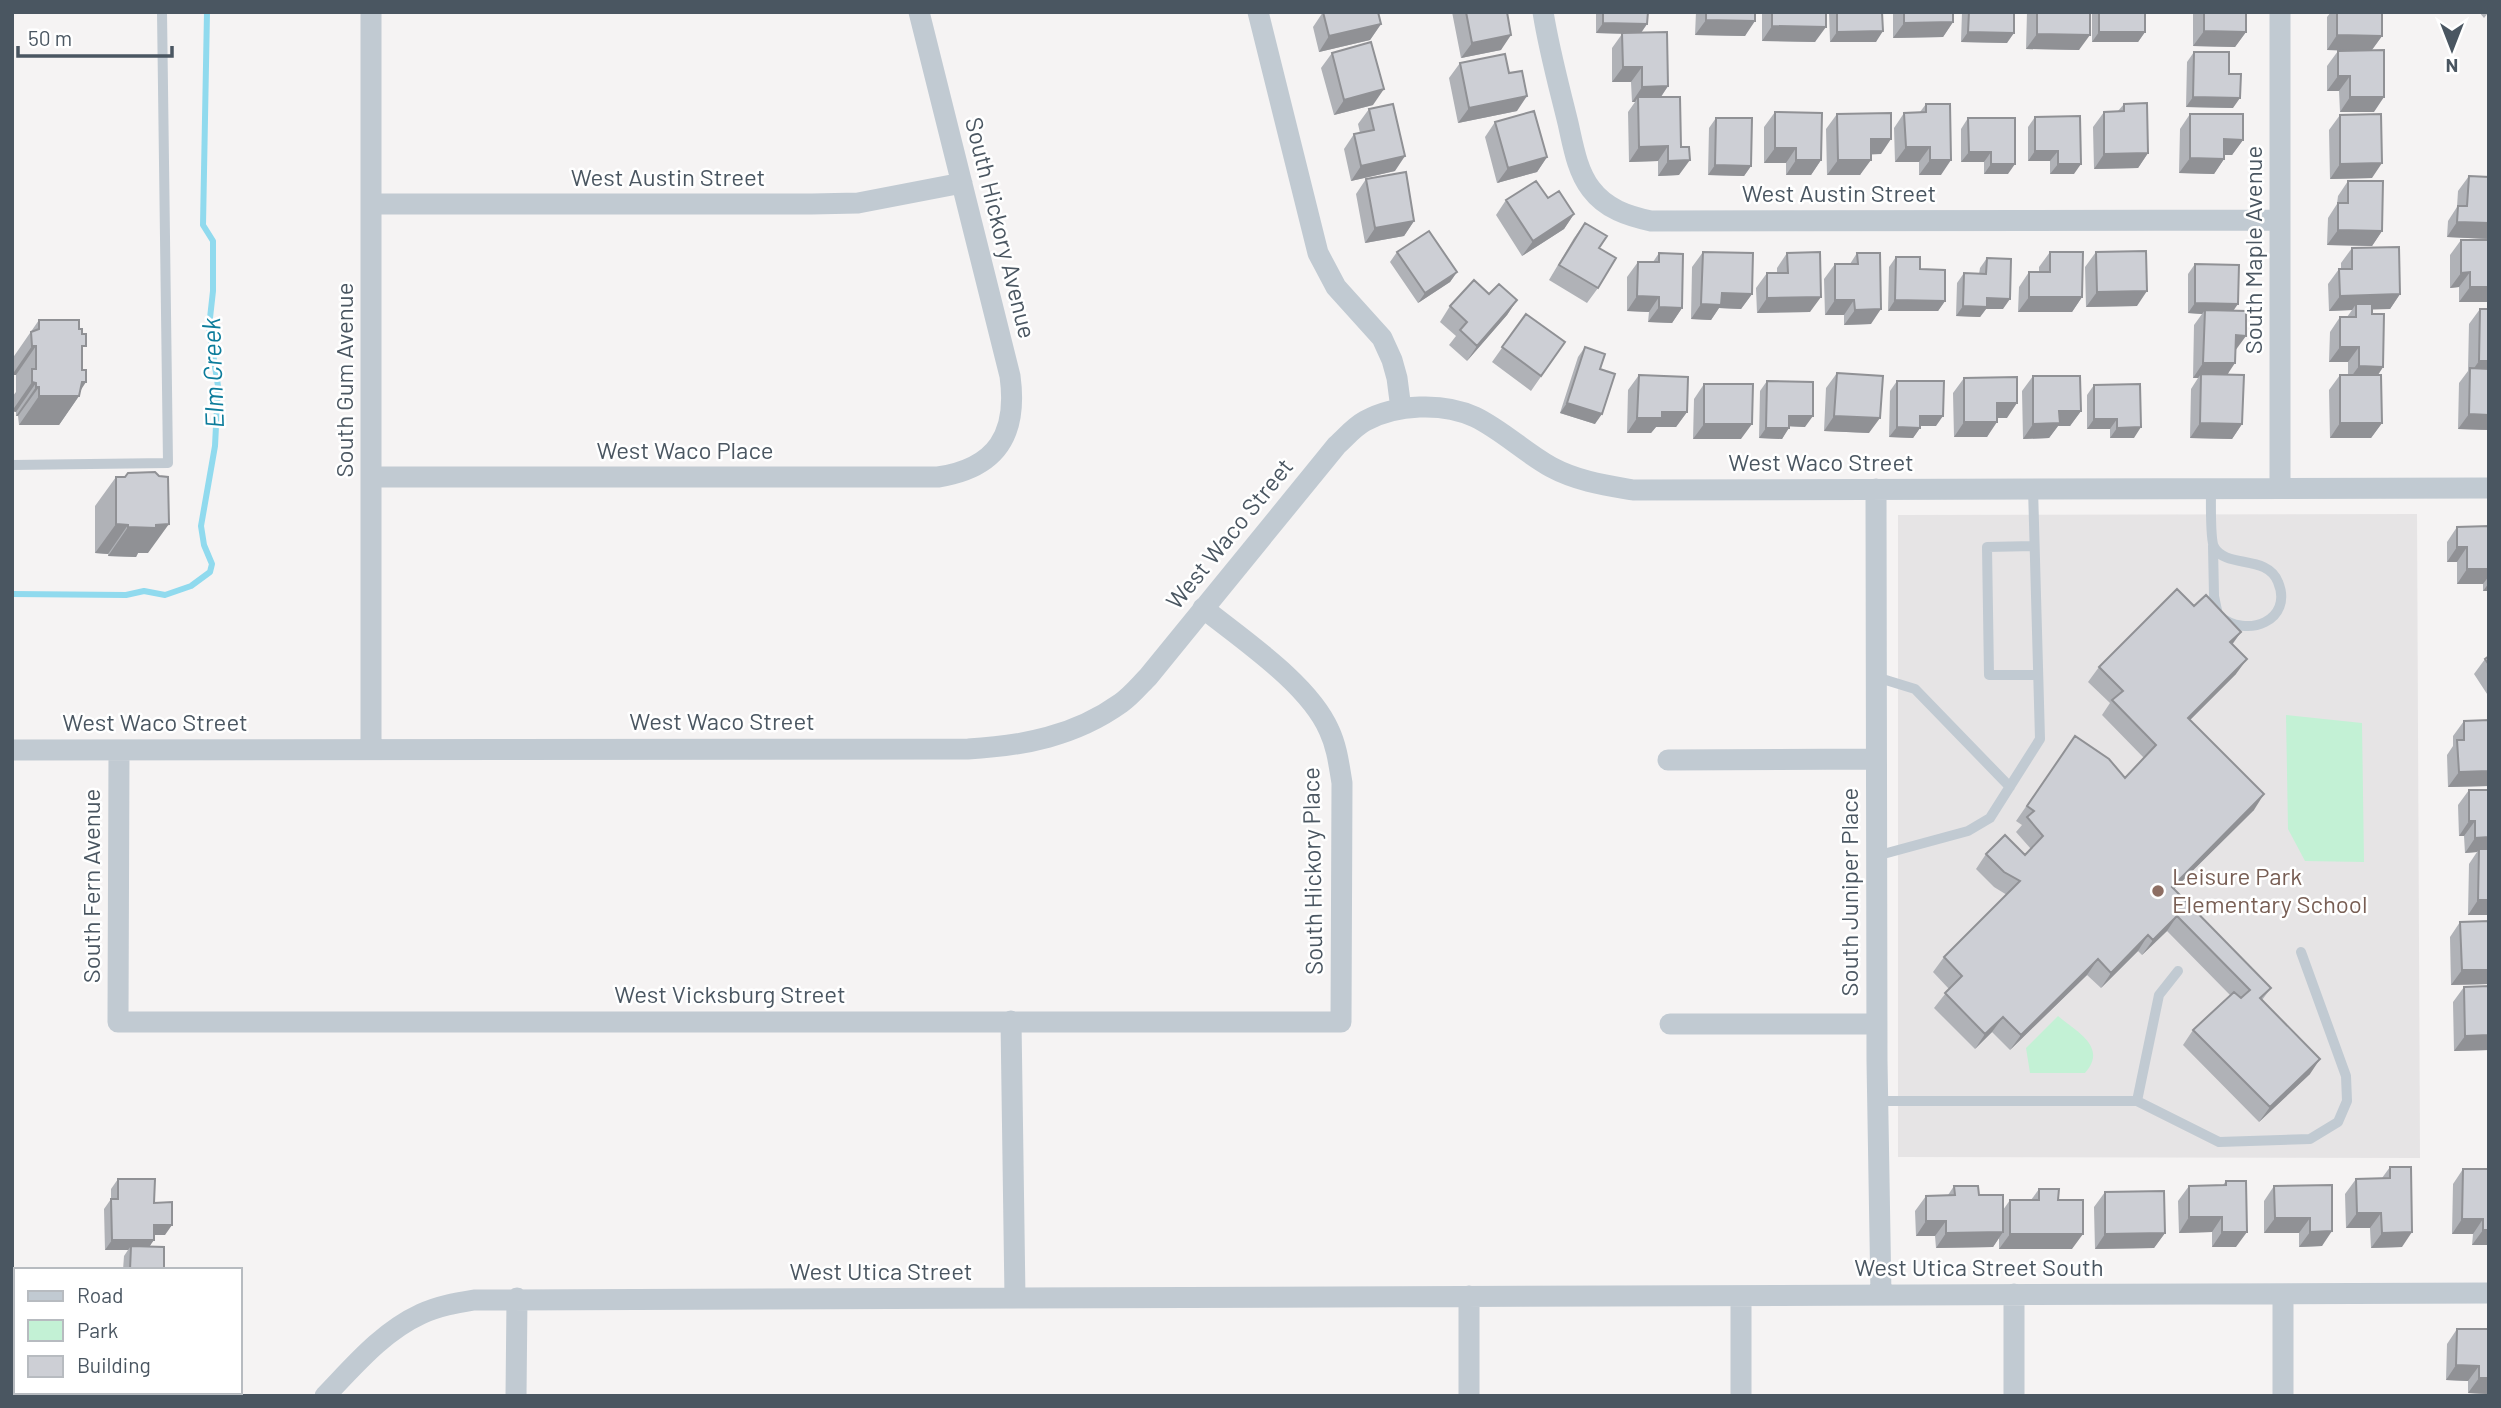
<svg xmlns="http://www.w3.org/2000/svg" width="2501" height="1408" font-family="Barlow,sans-serif">
<style>
.education{fill:#e6e4e5}
.green{fill:#c3f1d5}
.lines{fill:none;stroke-linecap:round;stroke-linejoin:round}
.stream{stroke:#90daee;stroke-width:6}
.lane{stroke:#c1cad2;stroke-width:10}
.street{stroke:#c1cad2;stroke-width:21}
.wall{fill:#b0b2b7}
.shaded-wall{fill:#909195}
.building{fill:#cdcfd5;stroke:#909195;stroke-width:2}
.education-dot{fill:#8d6e63;stroke:#fff;stroke-width:2.5}
.labels{text-anchor:middle;stroke-width:5;stroke-linejoin:round;paint-order:stroke}
.street-label{font-size:24px;fill:#4a5661;stroke:#fff}
.education-label{font-size:24px;fill:#785e54;stroke:#fff;text-anchor:start}
.water-label{font-size:26px;font-style:italic;fill:#0c7c9b;stroke:#fff}
</style>
<rect width="100%" height="100%" fill="#f5f3f3"/>
<path class="education" d="M2417,514L2420,1158L1898,1157V515Z"/>
<path class="green" d="M2286,715L2362,723L2364,862L2305,861L2288,829Z
M2058,1016C2077,1032 2108,1047 2085,1073H2030L2026,1048Z"/>
<g class="lines">
<path class="stream" d="M12,594L126,595L144,591L165,595L191,586L210,572L212,564L204,545L201,526L215,446L218,386L209,327L213,291V241L203,225L207,12"/>
<path class="lane" d="M12,465L168,463L162,12
M2211,488C2211,499 2210,539 2214,547C2226,569 2267,554 2278,582C2294,620 2247,640 2218,615L2214,596L2213,546
M2034,546L1987,547L1989,675H2038
M1876,677L1915,689L2010,787
M1876,856L1968,831L1990,818L2040,739L2033,488
M1877,1101H2137L2219,1142L2310,1139L2338,1122L2347,1101L2346,1076L2301,952
M2137,1101L2159,995L2178,971"/>
<path class="street" d="M371,12V748
M1258,12L1318,253L1336,287L1382,338L1392,360L1397,378L1401,409
M1543,12C1549,50 1559,86 1568,123C1573,145 1577,171 1591,189C1606,209 1628,216 1651,221L2280,220
M372,204H812L858,203L962,183
M371,477H938C997,468 1018,434 1010,376L919,12
M2280,487V12
M1876,489L1877,1061L1881,1295
M12,750L968,749C1023,746 1075,736 1121,703C1131,696 1140,685 1148,677L1337,445C1346,437 1354,427 1365,421C1396,404 1443,402 1475,417C1502,430 1524,452 1551,467C1577,481 1604,485 1633,490L2489,488
M119,750L118,1022H1341L1342,783C1339,765 1337,747 1329,730C1309,684 1243,640 1203,608
M1668,760L1876,759
M1011,1021L1015,1298
M1670,1024H1877
M2283,1294V1396
M325,1396C354,1366 382,1332 421,1314C438,1306 456,1303 474,1300L2489,1293
M516,1396L517,1298
M1469,1396V1296
M1741,1396V1296
M2014,1396V1294"/>
</g>
<path class="wall" d="M1323,12L1381,24L1370,40L1319,52L1313,27Z
M1452,12H1507L1501,50L1461,58Z
M1596,12H1653L1648,13L1647,24L1641,33L1668,86L1661,97L1679,175L1658,176V161L1629,162L1628,112L1635,102H1632L1631,82H1612V48L1622,34L1596,33Z
M1696,12H1755L1745,36L1695,35Z
M1762,12H1826L1815,42L1762,41Z
M1829,12H1882L1876,42H1830Z
M1893,12H1953V22L1943,37L1893,38Z
M1962,12H2014L2007,43L1961,42Z
M2027,12H2090L2079,50L2026,49Z
M2092,12H2145V32L2138,42H2092Z
M2193,12H2246V32L2235,47L2193,46Z
M2331,12H2382V36L2372,50L2374,112H2340L2339,91H2327V66L2338,51H2355L2327,50V17Z
M2479,12H2489L2484,18Z
M2194,52L2229,74L2233,108L2186,107L2187,62Z
M1332,53L1373,105L1334,115L1321,68Z
M1460,63L1517,111L1458,123L1449,78Z
M1926,104L1941,175H1919V162H1895L1894,128L1904,113L1920,112Z
M2124,104L2148,153L2138,168L2094,169L2093,127L2104,112L2118,111Z
M1369,109L1395,171L1351,181L1344,149L1354,134L1360,133L1358,124Z
M1775,112L1821,160L1811,175H1786V163H1764V127Z
M1837,114L1881,154H1871L1860,175H1827L1826,129Z
M2190,114L2243,140L2232,155H2224V159L2214,174L2179,173L2180,129Z
M2340,115L2372,178L2330,179L2329,130Z
M2035,117L2074,174H2050V161H2028V127Z
M1716,118L1751,166L1744,176L1708,175L1709,128Z
M1968,118L2008,174H1984V162H1961V129Z
M1495,122L1547,157L1537,172L1497,183L1485,137Z
M2489,173V239L2447,237L2448,221L2457,207L2458,191L2469,176L2486,177Z
M1366,179L1414,221L1404,236L1365,243L1356,194Z
M2348,181L2382,231L2372,246L2327,245L2328,218L2337,204L2338,196Z
M1548,198L1574,214L1564,229L1522,256L1496,215L1506,200Z
M1585,223L1599,248L1598,288L1587,303L1549,280L1574,238Z
M2461,240L2489,302H2459V287L2450,288V255Z
M2352,248L2400,294L2390,309H2372V314L2383,367L2378,375L2382,423L2371,438H2330L2329,390L2340,375H2348V362H2329L2330,332L2340,317H2347L2352,310L2329,311L2328,284L2339,269H2341V263Z
M1397,252L1457,272L1450,282L1418,303L1390,262Z
M1703,252L1752,294L1741,309L1719,308L1711,320L1691,319L1692,267Z
M2050,252L2082,297L2072,312H2018L2019,287L2029,272H2039V267Z
M2096,252L2137,306L2086,307L2085,267Z
M1659,253L1682,308L1672,323L1648,322L1649,312L1627,311V277L1638,262H1653Z
M1787,253L1810,312L1757,313L1756,288L1767,273H1777V268Z
M1857,253L1871,324L1844,325V315H1825L1824,279L1835,264H1850Z
M1896,257L1920,269L1945,301L1938,311H1888L1889,267Z
M1987,258L2003,309H1986L1980,317L1956,316L1957,283L1964,273L1979,274L1980,268Z
M2195,264L2233,311L2236,350L2228,374L2242,424L2232,439L2190,438L2191,389L2198,378H2193L2194,325L2202,314L2188,313V274Z
M1489,294L1517,300L1507,315L1467,361L1449,345L1456,336L1440,322L1450,306Z
M2480,309L2489,430L2458,429L2459,383L2468,371L2469,324Z
M1526,314L1565,342L1531,391L1492,362Z
M39,320L79,329L82,352L79,396L59,425H19L18,416H16V412L12,411V397L16,392V375H12V359Z
M1585,347L1600,369L1595,424L1560,413L1578,357Z
M1837,373L1869,433L1824,431L1826,388Z
M1639,375L1687,412L1676,427H1656L1651,433H1627L1628,390Z
M2033,376L2081,411L2070,426H2058L2049,438L2023,439L2022,391Z
M1964,378L2007,418H1997L1987,437H1954L1953,393Z
M1767,381L1805,427L1789,426L1782,439L1759,438L1760,391Z
M1897,381L1936,426H1920V428L1913,438L1889,437L1890,391Z
M1704,384L1741,439H1693L1694,399Z
M2094,385L2134,438H2110V429H2087V395Z
M116,477L148,553H138L136,557L108,556V554L95,553V506Z
M2489,526V591H2483V584H2457V562H2447V542L2457,527Z
M2194,606L2241,632L2232,645L2236,674L2190,720L2254,810L2174,889L2271,988L2262,1000L2310,1074L2259,1122L2183,1045L2193,1030L2230,995L2167,931L2142,955L2138,951L2101,988L2087,975L2010,1050L1992,1032L1975,1049L1934,1008L1949,989L1933,972L1944,957L2007,895L1994,887L1976,869L1986,854L2025,855L2031,849L2016,832L2022,825L2016,821L2075,736L2125,778L2144,758L2102,715L2110,703L2088,682L2099,667Z
M2489,656V697L2474,674L2485,659Z
M2464,721L2489,786L2448,787L2447,755L2453,746V736Z
M2469,790H2489V915H2468L2469,864L2477,852L2465,853L2464,836H2459L2458,805Z
M2489,921V984L2451,985L2450,937L2460,922Z
M2464,987L2489,1050L2454,1051L2453,1002Z
M2390,1167L2402,1247L2371,1248L2370,1228H2346L2345,1194L2356,1179L2382,1178Z
M2463,1169H2489V1245H2472L2473,1234H2452L2453,1184Z
M118,1179L154,1203L165,1235H154L150,1246L164,1270H123L124,1256L128,1250H105L104,1209L111,1199V1189Z
M2226,1181L2236,1247H2212V1232L2179,1233L2178,1201L2189,1186L2223,1185Z
M2332,1185L2322,1246L2299,1247V1233H2264V1201L2274,1186Z
M1954,1186L1979,1195L2003,1210L2010,1200H2031L2039,1189L2058,1200L2072,1249H1999V1238L1993,1247L1936,1248L1935,1236H1916L1915,1211L1926,1196L1948,1195Z
M2105,1192L2165,1233L2154,1248L2095,1249L2094,1207Z
M2457,1329H2489L2487,1394L2468,1393V1381L2446,1380L2447,1344Z"/>
<path class="shaded-wall" d="M1706,20L1755,21L1745,36L1695,35Z
M1953,22L1943,37L1893,38L1904,23Z
M1603,23L1647,24L1640,34L1596,33Z
M1381,24L1370,40L1319,52L1329,36Z
M1772,26L1826,27L1815,42L1762,41Z
M1883,31L1876,42H1830L1837,32Z
M2204,31L2246,32L2235,47L2193,46Z
M1968,32L2014,33L2007,43L1961,42Z
M2099,32H2145L2138,42H2092Z
M2037,34L2090,35L2079,50L2026,49Z
M1511,35L1501,50L1461,58L1472,43Z
M2337,35L2382,36L2371,51L2327,50Z
M1623,67H1642L1631,82H1612Z
M2338,76H2350L2339,91H2327Z
M1668,86L1658,101L1638,97L1635,102H1632L1642,87Z
M1384,89L1373,105L1334,115L1344,100Z
M1527,96L1517,111L1458,123L1469,108Z
M2193,97L2240,98L2233,108L2186,107Z
M2350,97H2384L2374,112H2340Z
M1871,139H1891L1881,154L1860,155Z
M2224,139L2243,140L2232,155H2214Z
M1668,146L1658,161L1629,162L1639,147Z
M1906,147H1930L1919,162H1895Z
M1775,148H1796L1786,163H1764Z
M2035,151H2058L2050,161H2028Z
M1969,152H1991L1984,162H1961Z
M2148,153L2138,168L2094,169L2104,154Z
M1405,156L1395,171L1351,181L1361,166Z
M1547,157L1537,172L1497,183L1508,168Z
M2190,158L2224,159L2214,174L2179,173Z
M1690,160L1679,175L1658,176L1668,161Z
M1796,160H1821L1811,175H1786Z
M1838,160H1871L1860,175H1827Z
M1930,160H1951L1941,175H1919Z
M2382,163L2372,178L2330,179L2340,164Z
M1991,164H2015L2008,174H1984Z
M2058,164H2081L2074,174H2050Z
M1715,165L1751,166L1744,176L1708,175Z
M1574,214L1564,229L1522,256L1533,241Z
M1414,221L1404,236L1365,243L1375,228Z
M2457,222L2489,223V239L2447,237Z
M2338,230L2382,231L2372,246L2327,245Z
M1457,272L1450,282L1418,303L1425,293Z
M2470,272L2459,287L2450,288L2461,273Z
M2470,287H2489V302H2459Z
M2147,291L2137,306L2086,307L2097,292Z
M1722,293L1752,294L1741,309L1719,308L1711,320L1691,319L1701,304Z
M2400,294L2390,309L2356,310V304L2352,310L2329,311L2340,296Z
M1637,296L1659,297L1649,312L1627,311Z
M1821,297L1810,312L1757,313L1767,298Z
M2029,297H2082L2072,312H2018Z
M1987,298L2010,299L2003,309H1986L1980,317L1956,316L1963,306Z
M1517,300L1507,315L1467,361L1477,346Z
M1835,300H1854L1844,315H1825Z
M1895,300L1945,301L1938,311H1888Z
M2195,303L2238,304L2231,314L2205,310L2202,314L2188,313Z
M1659,307L1682,308L1672,323L1648,322Z
M1881,309L1871,324L1844,325L1855,310Z
M2236,335L2246,336L2235,351Z
M32,346H36L16,375H12Z
M2340,347H2359L2348,362H2329Z
M2479,361H2489V376L2470,374Z
M2203,363H2235L2225,378L2201,374L2198,378H2193Z
M2359,366L2383,367L2373,382L2348,381Z
M32,382L36,383L16,412L12,411Z
M82,382H86L77,396H79L59,425H19L39,396Z
M36,387H39L18,416H16Z
M1567,403L1602,414L1595,424L1560,413Z
M1997,403H2017L2007,418H1986Z
M2059,411H2081L2070,426H2058L2049,438L2023,439L2033,424Z
M1662,412H1687L1676,427H1656L1651,433H1627L1637,418Z
M2469,414L2489,415V430L2458,429Z
M1789,416H1813L1805,427L1782,426Z
M1834,416L1880,418L1869,433L1824,431Z
M1920,416H1943L1936,426H1913Z
M2094,419H2117L2110,429H2087Z
M1964,422H1997L1987,437H1954Z
M2200,423L2242,424L2232,439L2190,438Z
M2340,423H2382L2371,438H2330Z
M1704,424H1752L1741,439H1693Z
M1897,427L1920,428L1913,438L1889,437Z
M2141,427L2134,438H2110L2117,428Z
M1766,428H1789L1782,439L1759,438Z
M116,524L128,525L108,554L95,553Z
M169,524L148,553H138L136,557L108,556L128,527Z
M2457,547H2467L2457,562H2447Z
M2467,569H2489V576L2483,584H2457Z
M2489,583V591H2483Z
M2241,632L2230,647V642Z
M2247,659L2236,674L2177,733L2188,718Z
M2489,771V786L2448,787L2459,772Z
M2264,794L2254,810L2161,902L2172,887Z
M2469,821H2475L2464,836H2459Z
M2489,837V852L2479,849L2477,852L2465,853L2475,838Z
M2478,900H2489V915H2468Z
M2177,916L2167,931L2142,955L2153,940Z
M2148,935L2138,951L2101,988L2111,973Z
M2098,959L2087,975L2010,1050L2021,1035Z
M2462,970H2489V984L2451,985Z
M2003,1017L1992,1032L1975,1049L1985,1034Z
M2489,1035V1050L2454,1051L2465,1036Z
M2320,1059L2310,1074L2259,1122L2270,1107Z
M2357,1213H2381L2370,1228H2346Z
M2189,1217H2222L2212,1232L2179,1233Z
M2275,1218H2310L2299,1233H2264Z
M2462,1219H2483L2473,1234H2452Z
M1926,1221H1946L1935,1236H1916Z
M154,1225H172L165,1235H147Z
M2483,1230H2489V1245H2472Z
M2332,1231L2322,1246L2299,1247L2310,1232Z
M2003,1232L1993,1247L1936,1248L1946,1233Z
M2222,1232H2247L2236,1247H2212Z
M2412,1232L2402,1247L2371,1248L2382,1233Z
M2165,1233L2154,1248L2095,1249L2105,1234Z
M2010,1234H2083L2072,1249H1999Z
M112,1240H154L147,1250L131,1246L128,1250H105Z
M2456,1365L2479,1366L2468,1381L2446,1380Z
M2479,1378H2489V1391L2487,1394L2468,1393Z"/>
<path class="building" d="M1323,12H1378L1381,24L1329,36Z
M1466,12H1507L1511,35L1472,43Z
M1603,12H1648L1647,24L1603,23Z
M1706,12H1755V21L1706,20Z
M1772,12H1826V27L1772,26Z
M1837,12H1882L1883,31L1837,32Z
M1904,12H1953V22L1904,23Z
M1969,12H2014V33L1968,32Z
M2037,12H2090V35L2037,34Z
M2099,12H2145V32H2099Z
M2204,12H2246V32L2204,31Z
M2337,12H2382V36L2337,35Z
M1667,32L1668,86L1642,87V67H1623L1622,33Z
M1371,42L1384,89L1344,100L1332,53Z
M2384,50V97H2350V76H2338V51Z
M2194,52H2229V74H2241L2240,98L2193,97Z
M1505,54L1509,73L1522,71L1527,96L1469,108L1460,63Z
M1638,97H1680L1681,147H1689L1690,160L1668,161V146L1639,147Z
M2147,103L2148,153L2104,154V112L2124,111V104Z
M1393,104L1405,156L1361,166L1354,134L1374,130L1369,109Z
M1926,104H1950L1951,160H1930V147H1906L1904,113L1926,112Z
M1534,111L1547,157L1508,168L1495,122Z
M1775,112L1822,113L1821,160H1796V148H1775Z
M1891,113V139H1871V160H1838L1837,114Z
M2190,114H2243V140L2224,139V159L2190,158Z
M2381,114L2382,163L2340,164V115Z
M2080,116L2081,164H2058V151H2035V117Z
M1716,118H1752L1751,166L1715,165Z
M1968,118H2015V164H1991V152H1969Z
M1406,172L1414,221L1375,228L1366,179Z
M2469,176L2489,177V223L2457,222L2458,206H2467Z
M1536,181L1548,198L1559,191L1574,214L1533,241L1506,200Z
M2348,181H2383L2382,231L2338,230V203H2348Z
M1585,223L1607,236L1599,248L1616,258L1598,288L1559,265Z
M1429,231L1457,272L1425,293L1397,252Z
M2461,240H2489V287H2470V272L2461,273Z
M2399,247L2400,294L2340,296L2339,269H2352V248Z
M2146,251L2147,291L2097,292L2096,252Z
M1703,252L1753,253L1752,294L1722,293L1721,305L1701,304Z
M1820,252L1821,297L1767,298V273H1788L1787,253Z
M2050,252H2083L2082,297H2029V272H2050Z
M1659,253L1683,254L1682,308L1659,307V297L1637,296L1638,262H1659Z
M1857,253H1880L1881,309L1855,310L1854,300H1835V264H1858Z
M1896,257H1920V269L1945,270V301L1895,300Z
M1987,258L2011,259L2010,299L1987,298V307L1963,306L1964,273L1986,274Z
M2195,264L2239,265L2238,304L2195,303Z
M1474,280L1489,294L1499,284L1517,300L1477,346L1460,330L1467,322L1450,306Z
M2356,304H2372V314H2384L2383,367L2359,366V347H2340V317H2356Z
M2480,309H2489V361H2479Z
M2205,310L2246,311V336L2236,335L2235,363H2203Z
M1526,314L1565,342L1541,376L1502,347Z
M39,320H79V329H82V334H86V346H82V370H86V382H82L79,396H39V387H36V383L32,382V369H36V346H32L31,332L39,329Z
M1585,347L1605,354L1600,369L1615,374L1602,414L1567,403Z
M2470,368L2489,369V415L2469,414Z
M1837,373L1883,376L1880,418L1834,416Z
M2201,374L2244,375L2242,424L2200,423Z
M1639,375L1688,377L1687,412H1662V418H1637Z
M2340,375H2381L2382,423H2340Z
M2033,376H2080L2081,411H2059L2060,423L2033,424Z
M2017,377V403H1997V422H1964V378Z
M1767,381L1813,382V416H1789V428H1766Z
M1897,381H1944L1943,416H1920V428L1897,427Z
M1704,384H1753L1752,424H1704Z
M2140,384L2141,427L2117,428V419H2094V385Z
M155,472L159,476L168,477L169,524L156,525V528L128,527V525L116,524V477H125L128,473Z
M2489,526V569H2467V547H2457V527Z
M2177,589L2194,606L2206,595L2241,632L2230,642L2247,659L2188,718L2264,794L2172,887L2271,988L2260,998L2320,1059L2270,1107L2193,1030L2234,992L2241,998L2250,990L2177,916L2153,940L2148,935L2111,973L2098,959L2021,1035L2003,1017L1985,1034L1945,993L1962,976L1944,957L2020,881L2004,872L1986,854L2005,835L2025,855L2043,836L2027,817L2034,811L2027,806L2075,736L2109,759L2125,778L2156,745L2112,700L2123,691L2099,667Z
M2489,656V665L2485,659Z
M2489,720V771L2459,772L2457,740H2464V721Z
M2469,790H2489V837L2475,838V821H2469Z
M2479,849H2489V900H2478Z
M2489,921V970H2462L2460,922Z
M2489,986V1035L2465,1036L2464,987Z
M2390,1167H2411L2412,1232L2382,1233L2381,1213H2357L2356,1179L2390,1178Z
M2463,1169H2489V1230H2483V1219H2462Z
M118,1179H155L154,1203L172,1202V1225H154V1240H112L111,1199H118Z
M2226,1181H2246L2247,1232H2222V1217H2189V1186L2226,1185Z
M2332,1185V1231L2310,1232V1218H2275L2274,1186Z
M1954,1186H1978L1979,1195H2003V1232L1946,1233V1221H1926V1196L1955,1195Z
M2039,1189H2059L2058,1200H2083V1234H2010V1200H2039Z
M2164,1191L2165,1233L2105,1234V1192Z
M131,1246L164,1247V1270H130Z
M2457,1329H2489V1378H2479V1366L2456,1365Z"/>
<circle class="education-dot" cx="2158" cy="891" r="7"/>
<g class="labels">
<g class="street-label">
<text x="668" y="186">West Austin Street</text>
<text x="1839" y="202">West Austin Street</text>
<text transform="translate(1000 228) rotate(76)" y="8">South Hickory Avenue</text>
<text transform="translate(2254 250) rotate(-90)" y="8">South Maple Avenue</text>
<text transform="translate(345 380) rotate(-90)" y="8">South Gum Avenue</text>
<text x="685" y="459">West Waco Place</text>
<text x="1821" y="471">West Waco Street</text>
<text transform="translate(1230 534) rotate(-51)" y="8">West Waco Street</text>
<text x="722" y="730">West Waco Street</text>
<text x="155" y="731">West Waco Street</text>
<text transform="translate(1313 871) rotate(-91)" y="8">South Hickory Place</text>
<text transform="translate(92 886) rotate(-90)" y="8">South Fern Avenue</text>
<text transform="translate(1850 892) rotate(-90)" y="8">South Juniper Place</text>
<text x="730" y="1003">West Vicksburg Street</text>
<text x="1979" y="1276">West Utica Street South</text>
<text x="881" y="1280">West Utica Street</text>
</g>
<g class="education-label">
<text x="2172" y="885">Leisure Park<tspan x="2172" dy="28">Elementary School</tspan></text>
</g>
<g class="water-label">
<text transform="translate(213 373) rotate(-92)" y="9">Elm Creek</text>
</g>
</g>
<rect width="2501" height="1408" fill="none" stroke="#4a5661" stroke-width="28"/>
<rect x="14" y="1268" width="228" height="126" fill="#ffffff" stroke="#b7bbc0" stroke-width="2"/>
<rect x="28" y="1291" width="35" height="10" fill="#c1cad2" stroke="#b7bbc0" stroke-width="2"/>
<text x="77" y="1303" font-size="21" fill="#4a5661">Road</text>
<rect x="28" y="1320" width="35" height="21" fill="#c3f1d5" stroke="#b7bbc0" stroke-width="2"/>
<text x="77" y="1338" font-size="21" fill="#4a5661">Park</text>
<rect x="28" y="1356" width="35" height="21" fill="#cdcfd5" stroke="#b7bbc0" stroke-width="2"/>
<text x="77" y="1373" font-size="21" fill="#4a5661">Building</text>
<g transform="translate(2452 49) rotate(180)" stroke="#ffffff" stroke-width="5" paint-order="stroke">
<path d="M0-5L12 26L0 18L-12 26Z" fill="#4a5661"/>
<text y="-10" font-size="19" font-weight="bold" text-anchor="middle" fill="#4a5661">N</text>
</g>
<path d="M18 46v10h154v-10" fill="none" stroke="#4a5661" stroke-width="3.5"/>
<text x="28" y="46" font-size="21" fill="#4a5661" stroke="#ffffff" stroke-width="5" paint-order="stroke">50 m</text>
</svg>
